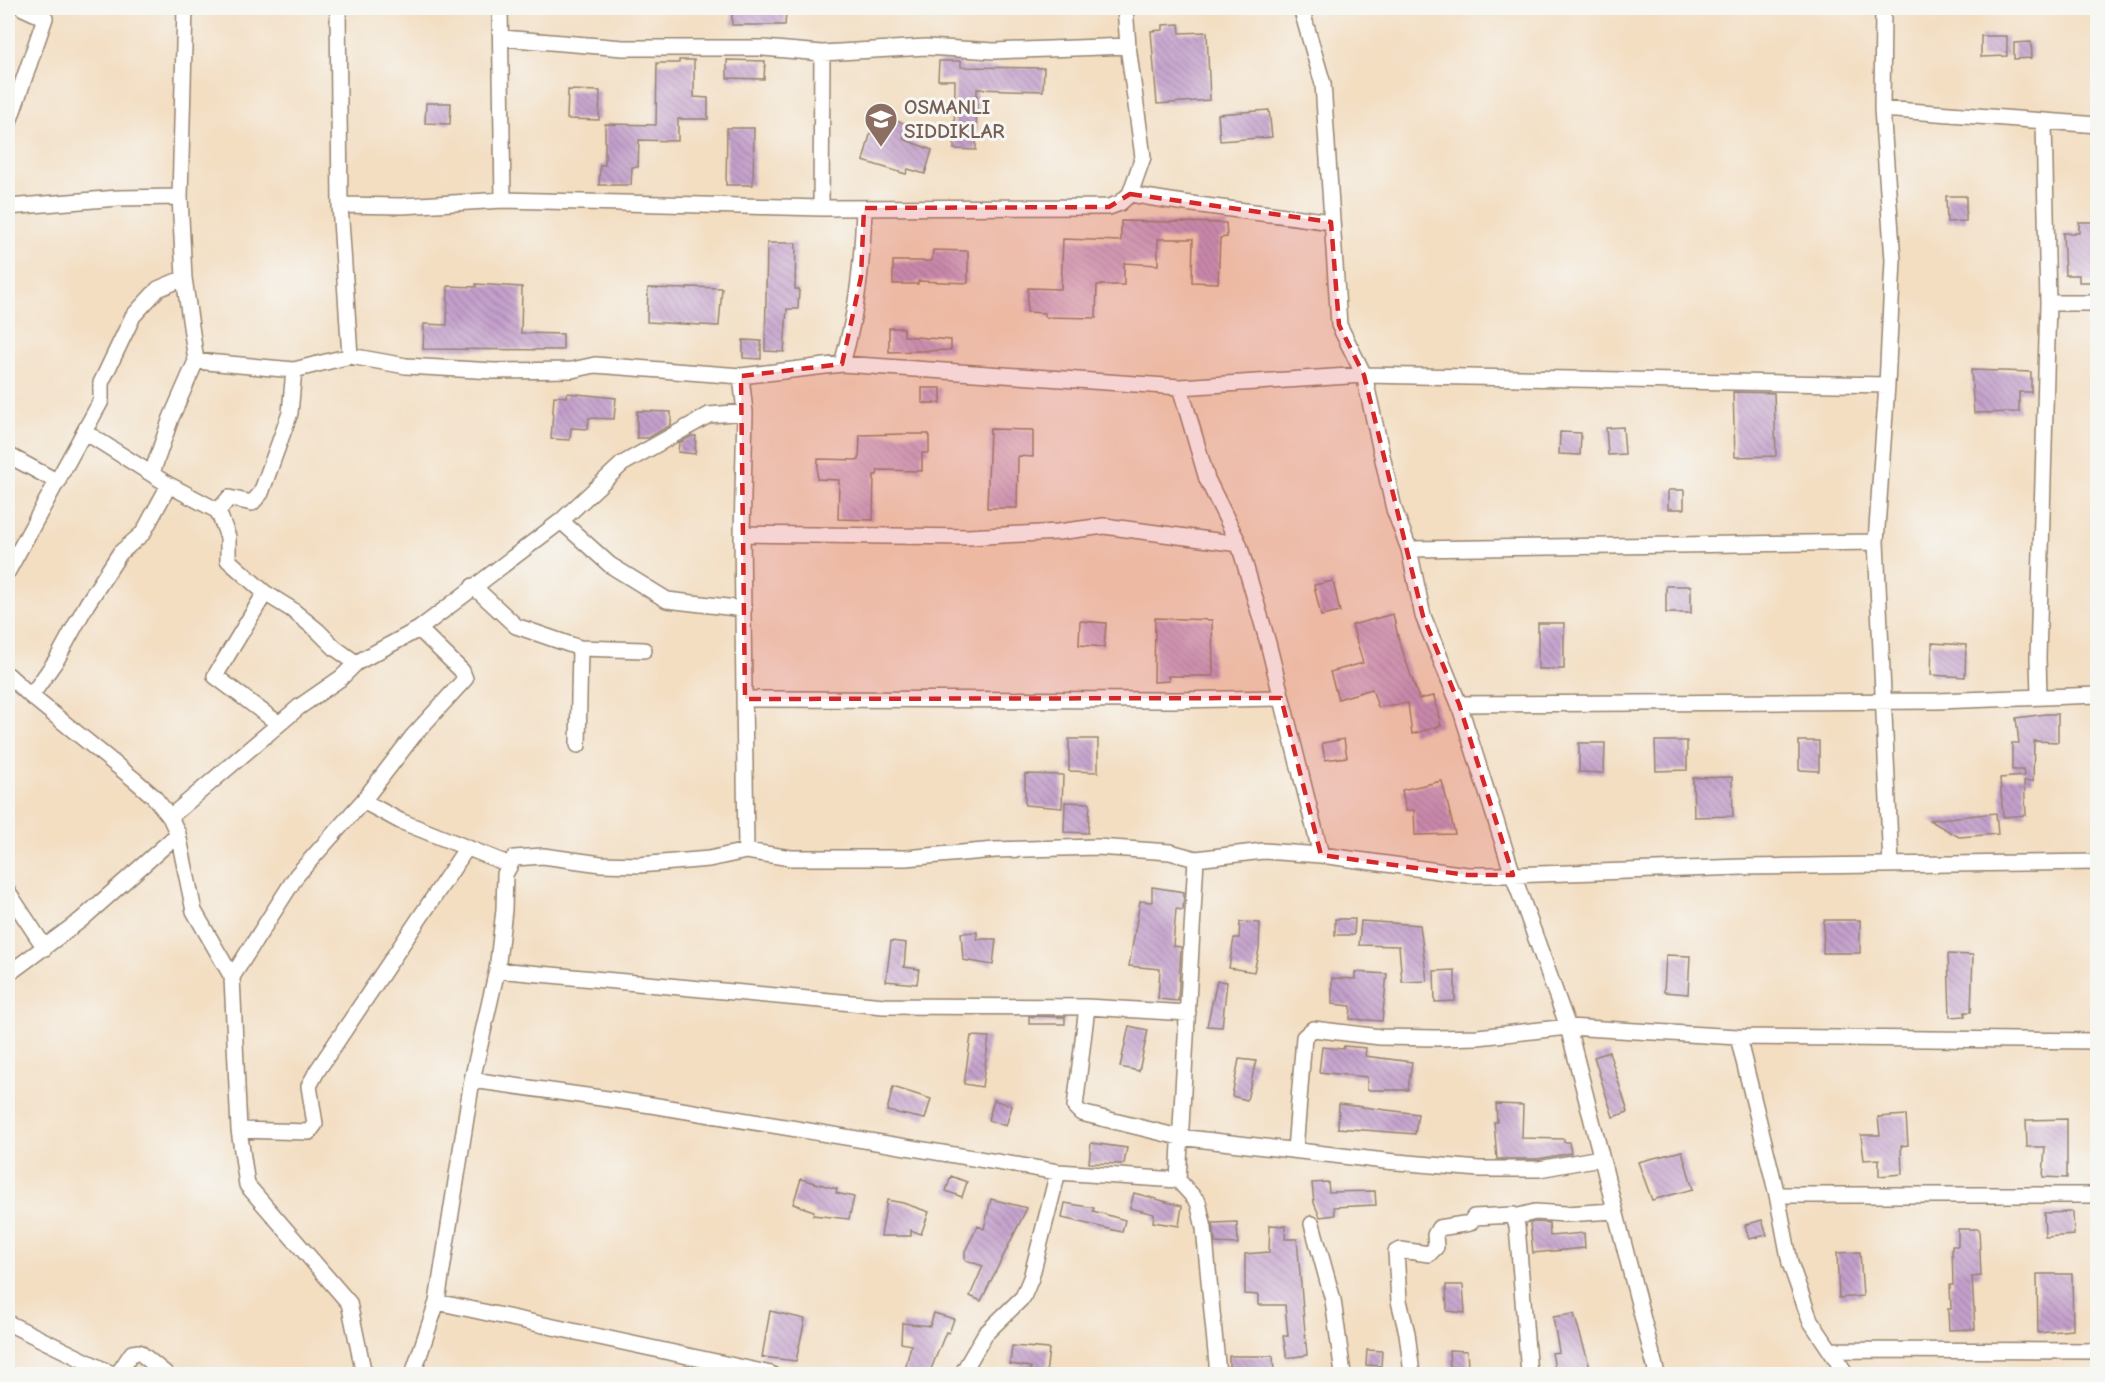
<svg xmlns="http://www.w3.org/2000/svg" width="2105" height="1382" font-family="'Comic Neue',sans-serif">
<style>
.building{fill:url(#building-back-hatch)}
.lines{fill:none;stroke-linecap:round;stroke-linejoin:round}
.minor-casing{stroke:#978470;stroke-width:18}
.minor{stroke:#fff;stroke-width:15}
.marked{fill:#d62828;fill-opacity:0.2;stroke:#d62828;stroke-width:4.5;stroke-dasharray:12 8;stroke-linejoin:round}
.labels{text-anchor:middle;stroke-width:6;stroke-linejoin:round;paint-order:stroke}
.education-label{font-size:21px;font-weight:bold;fill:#785e54;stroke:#f6f6f2;text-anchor:start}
</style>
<defs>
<pattern id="building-back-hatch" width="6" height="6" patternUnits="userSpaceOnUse" patternTransform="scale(1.5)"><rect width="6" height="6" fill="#c4a0cc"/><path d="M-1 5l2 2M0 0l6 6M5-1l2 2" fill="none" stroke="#a083a5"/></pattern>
</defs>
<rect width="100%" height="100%" fill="#f6f6f2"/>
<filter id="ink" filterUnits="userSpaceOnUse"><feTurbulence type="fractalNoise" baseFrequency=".0167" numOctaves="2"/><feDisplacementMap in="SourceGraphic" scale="12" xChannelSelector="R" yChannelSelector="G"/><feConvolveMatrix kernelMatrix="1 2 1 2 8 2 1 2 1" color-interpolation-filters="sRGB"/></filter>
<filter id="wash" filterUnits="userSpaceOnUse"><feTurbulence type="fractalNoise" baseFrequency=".008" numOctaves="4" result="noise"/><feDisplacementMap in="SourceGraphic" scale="24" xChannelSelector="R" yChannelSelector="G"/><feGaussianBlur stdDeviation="1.35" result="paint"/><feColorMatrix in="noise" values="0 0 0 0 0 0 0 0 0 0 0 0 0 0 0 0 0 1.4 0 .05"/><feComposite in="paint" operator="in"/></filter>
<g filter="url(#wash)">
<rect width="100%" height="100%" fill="#f3dec2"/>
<g id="blocks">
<path class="building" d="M732,8L786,12L785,25H732Z
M1179,24L1180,33L1207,32L1210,100L1157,104L1151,31L1163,30V25Z
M1981,36H2007V56L1981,57Z
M2031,42L2032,58L2014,59V43Z
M679,60H694V97L708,98V119H678V141L639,140L638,167H632L631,185H599L600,165H605V124L656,125L657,63H679Z
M727,60L765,61L764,79L727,78Z
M939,61H961V67L1044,68L1043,91L977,89L976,150L954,149L955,80H938Z
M568,90L600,91L599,120L567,119Z
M426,103H451L450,124L425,123Z
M1269,110L1272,137L1220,141L1218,114Z
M886,118L907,124L903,139L932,150L925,174L908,169L906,174L863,161L871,131L882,134Z
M727,128H754L753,185H726Z
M1946,196H1966V221L1947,222Z
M1121,221L1226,223L1227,237L1220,238L1218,283L1192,282L1193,239H1158V265L1124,263V285H1097L1096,318L1045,317V313L1027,312L1028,288L1061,289L1063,239L1121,241Z
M2079,222H2097V282H2079V275H2065L2063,233H2079Z
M767,243H796L795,289H799L798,309H787L784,352L765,351Z
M933,250L968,251V283L918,281V284H893V261H932Z
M476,284L522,287L521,333L563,334V350L423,349L424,324L447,325L448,286L476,287Z
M687,287L722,288L719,326L647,322L648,288L687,289Z
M889,328H904V336L951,340V350L889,352Z
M743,340L761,341V359L743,358Z
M1971,370L2031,372V392H2019V412L1974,413Z
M922,388H941V403H922Z
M1733,392L1774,393L1776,456L1735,457Z
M567,393L616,398L614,419L589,418L588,429L571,428L570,440L551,439L554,396L566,397Z
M637,411L671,412V425L648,438H637Z
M1623,427L1625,454L1608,455L1606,428Z
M990,429L1033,430V457L1018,456L1017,508H987Z
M1560,432L1581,433L1580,455L1559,454Z
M903,434H929V453H922V471L878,470L877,475H874L873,520L838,519L839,480L817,479L818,459L859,460L860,435Z
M692,436H696L695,454L678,452L679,443Z
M1668,490H1684V509H1668Z
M1333,581L1340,612L1321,616L1314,585Z
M1666,586H1691V613H1666Z
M1393,614L1399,641L1419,699L1434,696L1441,726L1412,734L1408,703L1378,707L1372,689L1338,699L1330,672L1363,663L1352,625Z
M1155,618L1212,620L1213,676H1168L1169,681L1154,682Z
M1080,621L1106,623L1104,647L1079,645Z
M1538,623H1564V669H1538Z
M1932,643L1966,645L1965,677L1931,675Z
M2046,714H2058V742L2034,741L2033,781H2024L2026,815L2003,817L2000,778L2024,776L2023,770H2012V743H2019L2016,718Z
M1069,739H1098V772L1069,771Z
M1344,739L1347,757L1325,760L1322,743Z
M1655,741H1687V770L1656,771Z
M1799,741H1819V771L1799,770Z
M1579,743H1605L1604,773L1579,772Z
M1025,774L1063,775L1062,808L1025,805Z
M1732,777L1733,816L1694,817L1693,778Z
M1442,781L1455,834L1415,835L1414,810L1406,811L1402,790Z
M1065,802L1090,803L1088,833L1064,832Z
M1996,813L1998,834L1959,837L1929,820Z
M1152,887L1184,892L1183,910L1176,909L1173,946L1181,947L1178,1001L1158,999L1160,969L1129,966L1140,901L1152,902Z
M1335,919H1355L1354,935H1335Z
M1824,920H1860V953H1823Z
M1361,921L1420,925L1427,981L1402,982L1399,946L1359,945Z
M1240,922L1260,923L1259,949L1254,972L1229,968L1234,938H1239Z
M977,932V939H996L993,965L963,960L961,933Z
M891,941L906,943L904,967L919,969L917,984L886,981Z
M1948,954L1973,955L1971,1012H1965V1016L1950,1017Z
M1666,955L1690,956L1688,994L1664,992Z
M1455,970V1001L1435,1002L1434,971Z
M1355,972L1387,974L1382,1021L1350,1019L1351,1006L1332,1004V978L1355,979Z
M1217,981L1227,982L1222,1027L1207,1026Z
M1029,1016L1065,1017V1024H1029Z
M1129,1026L1148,1030L1139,1071L1120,1067Z
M971,1036L989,1037L982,1087L964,1084Z
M1344,1046L1366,1048L1365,1056L1412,1062L1408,1090H1367V1077L1319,1072L1322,1047L1343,1049Z
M1609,1052L1628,1112L1613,1117L1594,1057Z
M1239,1059L1256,1061L1247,1100L1232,1096Z
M893,1087L931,1099L925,1119L887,1111Z
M994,1100L1012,1106L1006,1126L988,1120Z
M1339,1104L1418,1114L1415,1134L1338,1128Z
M1496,1104L1523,1105L1522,1138L1564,1139V1142H1569L1571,1153L1538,1159H1497L1494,1122H1497Z
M1906,1115L1908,1145L1901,1146L1902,1174L1879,1176V1159L1864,1160L1861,1135H1880L1878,1117Z
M2067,1119V1178L2043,1177L2045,1147H2027L2026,1120Z
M1091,1143L1127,1148L1124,1164L1089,1163Z
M1682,1151L1693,1189L1652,1200L1638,1162Z
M951,1176L967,1182L962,1197L946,1191Z
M801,1179L837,1189L836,1193L854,1197L849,1219L813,1215L814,1211L793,1204Z
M1328,1182L1329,1192L1375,1191L1376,1205L1334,1207L1335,1215L1320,1217L1314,1203L1312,1183Z
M1134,1193L1182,1206L1179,1226L1153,1222L1154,1214L1130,1208Z
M991,1199L1027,1208L981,1301L970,1296L983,1266L965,1260V1251L978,1226L984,1229Z
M887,1200L903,1203L929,1212L921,1234L911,1230V1236H881Z
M1065,1203L1094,1208L1093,1211L1125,1220L1122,1232L1062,1218Z
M2073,1212L2074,1235L2045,1237L2044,1213Z
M1762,1220L1767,1235L1749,1239L1745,1225Z
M1237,1222L1238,1244L1215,1243L1213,1223Z
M1536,1222L1549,1223L1550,1236L1584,1233L1585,1248L1533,1253L1530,1223Z
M1270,1225L1286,1226L1285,1239H1297L1307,1355L1287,1358L1283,1336H1288L1285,1305H1258V1295L1245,1294V1254L1269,1252Z
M1958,1229H1979L1981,1276L1972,1277L1975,1329L1949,1330L1948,1309H1951L1950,1285H1953L1952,1246H1958Z
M1860,1252L1863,1296L1839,1298L1837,1253Z
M2037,1274H2072L2073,1330L2038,1333Z
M1446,1285H1463L1465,1313L1447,1311Z
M770,1311L805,1319L796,1361L762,1357Z
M934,1313L954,1319L949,1333L946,1332L929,1374H904L911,1345L901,1343L902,1323L930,1326Z
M1574,1314L1592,1374H1556L1552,1353L1559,1352L1553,1317Z
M1012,1346L1049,1349L1046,1374H1030L1031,1367L1010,1364Z
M1367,1350L1382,1351L1381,1366L1366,1365Z
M1449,1350L1467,1351L1468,1367H1450Z
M1229,1356H1273L1274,1371L1229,1372Z"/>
</g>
</g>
<g filter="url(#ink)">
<use href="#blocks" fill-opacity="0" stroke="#978470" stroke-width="1.5"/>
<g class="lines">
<g class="minor-casing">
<path id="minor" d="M338,8L340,205L350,356
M1301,8L1323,84L1339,325L1364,375L1394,509L1409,549L1423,616L1459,704L1513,875L1568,1027L1657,1374
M502,38L623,48H763L822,53L926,47L994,51L1128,46
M1882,109L2098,125
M8,125L45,18L23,8
M1130,194C1197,207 1264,212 1331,222
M503,200L821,208L822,53
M340,205L402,206L503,200L500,8
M8,207L118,198L180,197
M821,208L1109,207L1120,203L1130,194L1143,157L1128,46L1125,8
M2048,303H2098
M196,361L294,370L350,356L406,366L494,371L572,370L595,365L741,376L842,364C858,308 862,265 864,208
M842,364L1180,387L1364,375L1887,385L1893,260L1882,109L1883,8
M741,376L745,412L742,534L746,851
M1887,385L1876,542L1891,865
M1180,387L1207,479L1239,544L1268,643L1321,855
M8,455L58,482
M152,473L171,418L196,361L184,278L180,197L185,8
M169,485L218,511L228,537V560L265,593L291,609L318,631L335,648L356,663
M218,511L229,498L252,503L261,493L290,413L294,370
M561,521L610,565L667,600L744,609
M742,534L968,537L1058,532L1104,526L1239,544
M1409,549L1876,542
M8,571L101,401V383L133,316L158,289L184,278
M473,586L516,626L580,648L578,745
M265,593L215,676L279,724
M580,648L644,650
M8,675L31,696L136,781L154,797L170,817L178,834L194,911L232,977L239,1130L247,1185L349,1303L364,1374
M31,696L57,659L87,604L120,553L143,533L169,485L85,432
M2039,696L2038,658L2048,303L2044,123
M745,699L1175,700L1281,698
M1459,704L1937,701L2098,695
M363,801L400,821L508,864
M170,817L299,707L341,678L356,663L419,629L561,521L622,464L709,415L745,412
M1196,859L1178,1180L1198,1202L1204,1228L1218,1374
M8,892L45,948
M497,970L884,1006L1087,1007L1188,1013
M8,974L81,920L178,834
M232,977L297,875L363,801L413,736L465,679L462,671L419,629
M1087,1007L1075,1107L1081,1113L1179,1137L1385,1161L1479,1169H1539L1600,1158
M1738,1037L1777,1195L1790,1263L1810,1320L1846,1374
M472,1080L651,1105L1058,1172L1178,1180
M239,1130L309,1132L315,1124L309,1086L317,1071L466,849
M1295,1150L1304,1037L1313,1029L1380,1037L1436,1038L1478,1037L1568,1027L1738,1037L2098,1041
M1777,1195H2098
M1515,1217L1535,1212L1566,1214L1614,1211
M1312,1224L1333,1300L1343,1374
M437,1302L771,1374
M8,1323L110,1373L118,1374L132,1353L139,1352L166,1374
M1830,1350L2098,1351
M413,1374L437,1302L472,1080L497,970L504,910L505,874L514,858L543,856L601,864L639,865L709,859L746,851L791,858H906L995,850L1097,847L1170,852L1196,859L1263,851L1321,855L1467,875H1513L1743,867L2098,862
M962,1374L985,1334L1023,1297L1031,1278L1058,1172
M1412,1374L1407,1333L1399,1301L1396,1252L1401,1250L1429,1254L1436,1247L1435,1235L1439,1228L1470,1223L1474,1217L1513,1215L1517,1226L1529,1374"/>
</g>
<use href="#minor" class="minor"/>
</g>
</g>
<path class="marked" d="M1130,194L1331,222L1339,325L1364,375L1423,616L1459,704L1513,875H1467L1321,855L1281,698L745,699L741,376L842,364L861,277L864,208L1109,207Z"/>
<defs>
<g id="school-pin" transform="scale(1.725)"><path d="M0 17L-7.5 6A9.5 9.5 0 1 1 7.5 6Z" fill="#8d6e63" stroke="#f6f6f2"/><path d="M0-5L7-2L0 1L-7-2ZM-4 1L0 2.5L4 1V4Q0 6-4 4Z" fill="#fff"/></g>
</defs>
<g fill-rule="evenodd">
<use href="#school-pin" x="881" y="119"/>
</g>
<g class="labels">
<g class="education-label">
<text x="904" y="114">OSMANLI<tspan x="904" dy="24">SIDDIKLAR</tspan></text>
</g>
</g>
<rect width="2105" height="1382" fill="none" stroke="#f6f6f2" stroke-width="30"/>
</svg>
